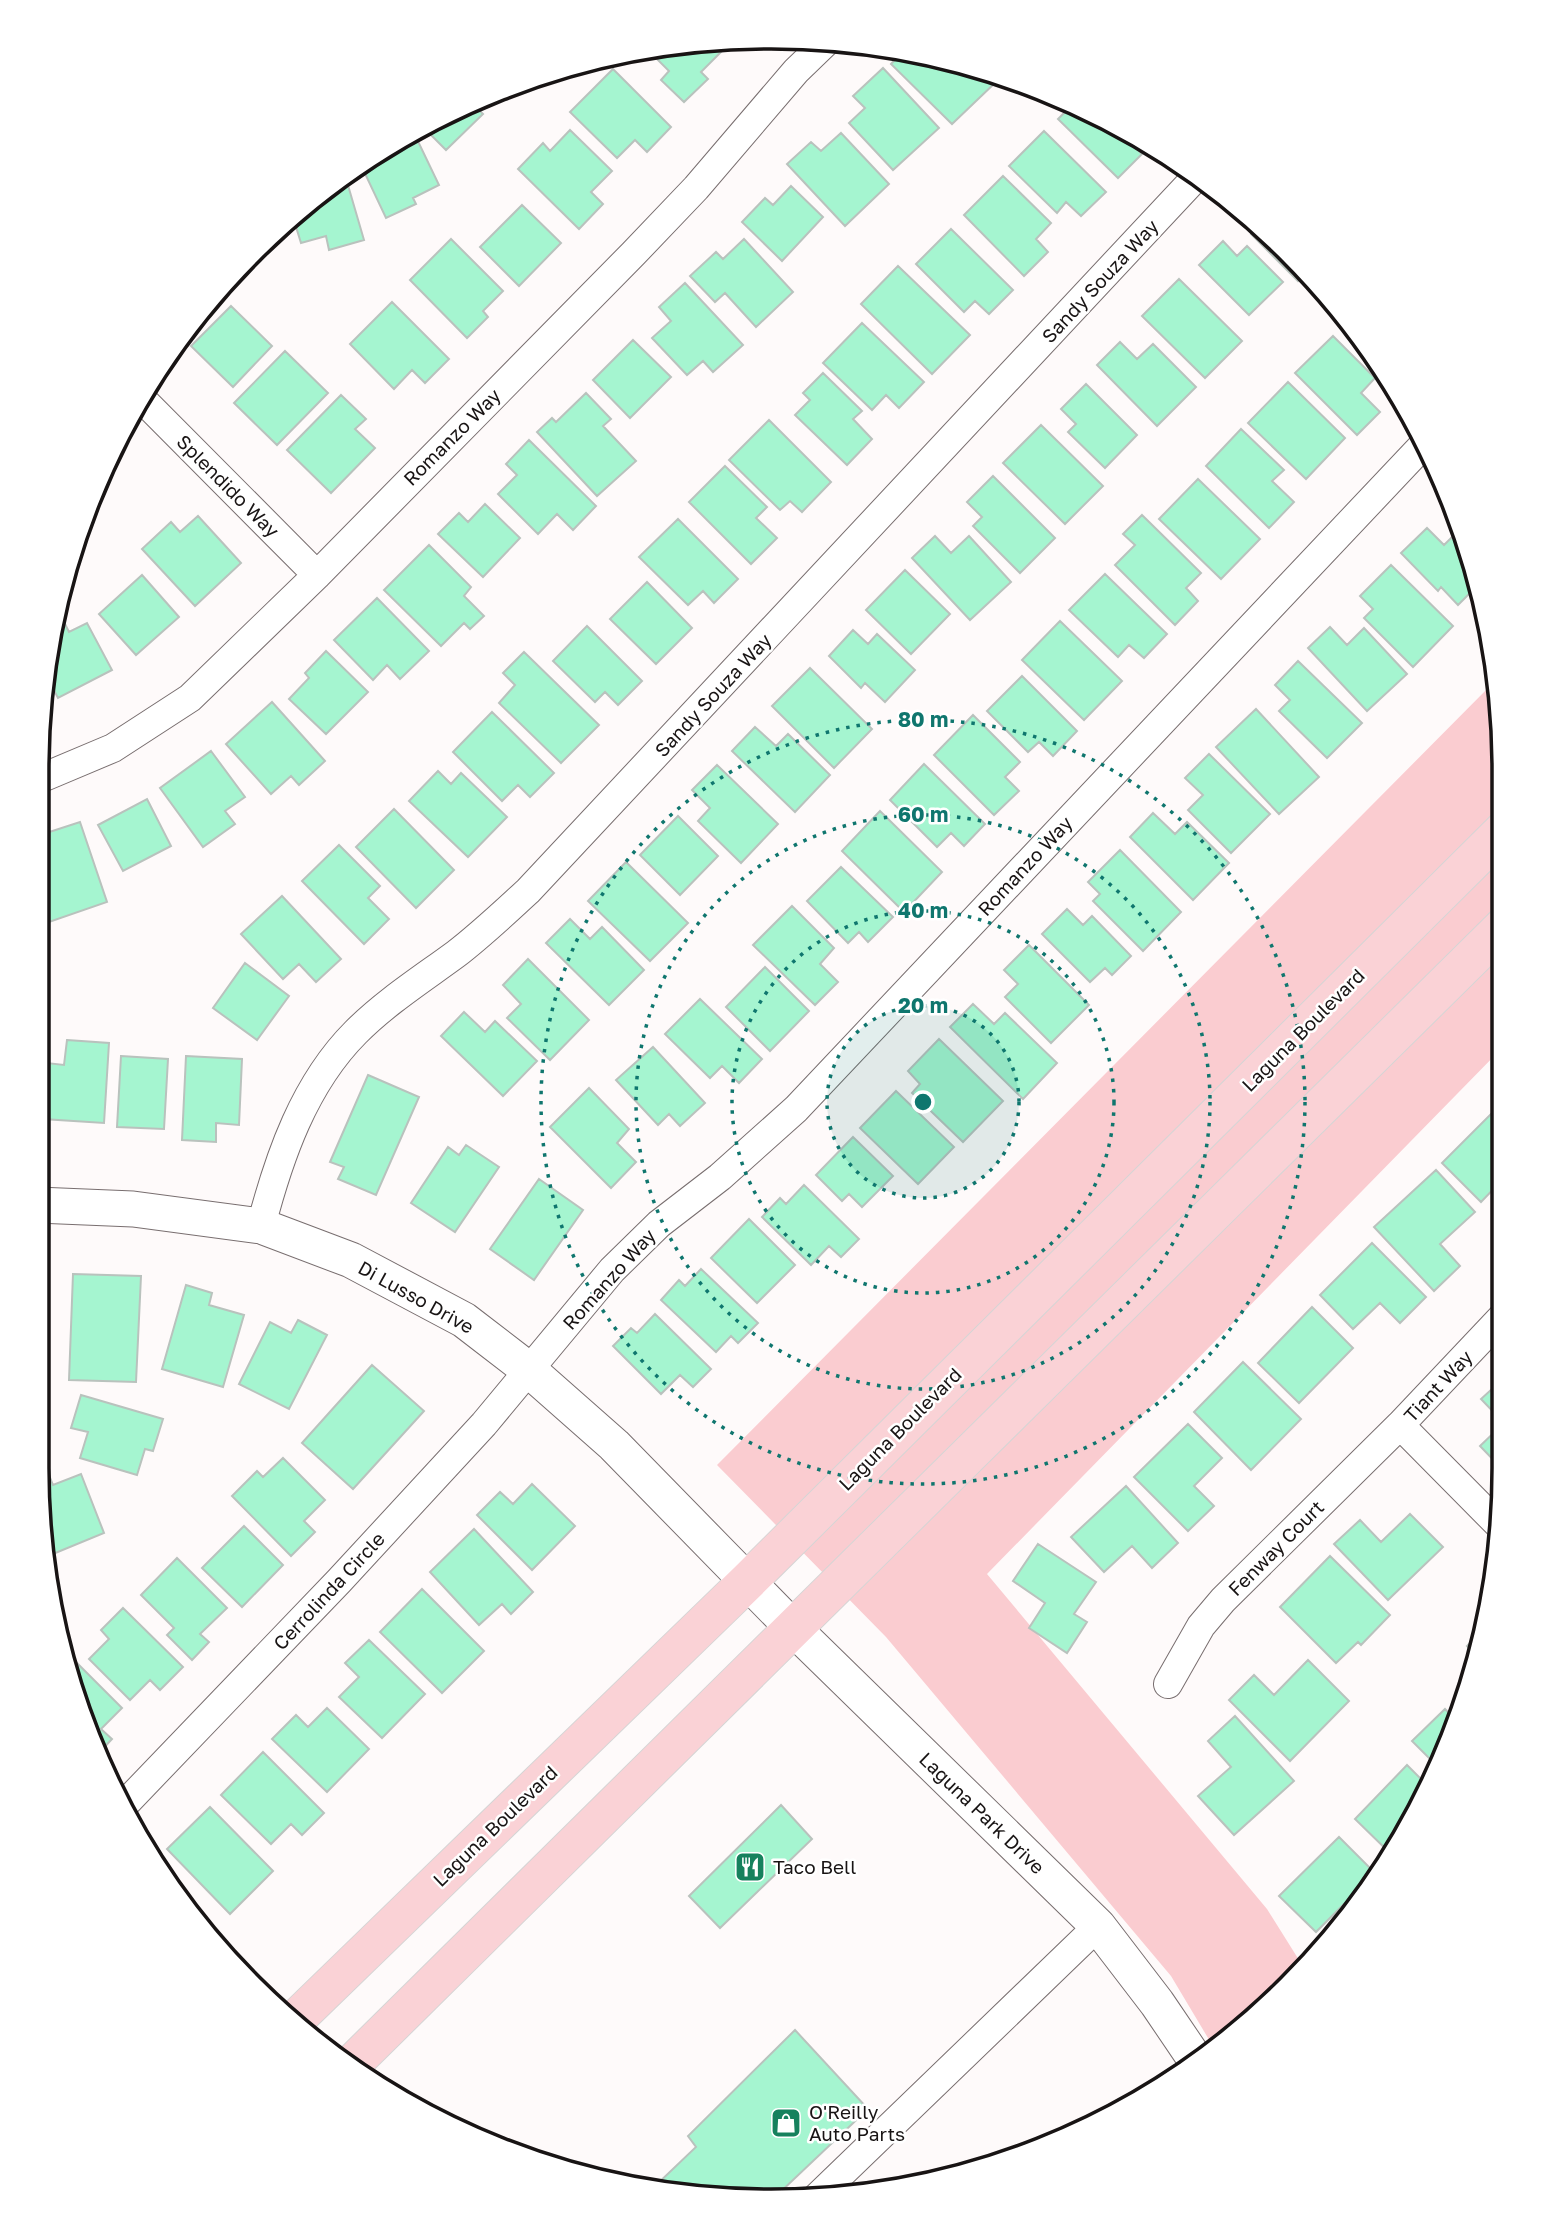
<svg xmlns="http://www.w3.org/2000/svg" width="1541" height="2238" font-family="'Golos Text',sans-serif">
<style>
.green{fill:#faccd0}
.building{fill:#a5f5d0;stroke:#b9c2bd;stroke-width:2}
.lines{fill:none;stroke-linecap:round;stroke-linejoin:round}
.minor-casing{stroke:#786e6f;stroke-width:30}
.tertiary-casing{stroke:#786e6f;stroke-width:37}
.primary-casing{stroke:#d5d5d5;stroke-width:40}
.minor{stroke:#fff;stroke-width:28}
.tertiary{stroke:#fff;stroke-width:35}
.primary{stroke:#fad2d6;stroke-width:38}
.ring{fill:none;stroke:#0f766e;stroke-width:3.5;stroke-dasharray:3.5 7}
.labels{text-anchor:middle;stroke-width:5;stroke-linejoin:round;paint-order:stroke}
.street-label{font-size:19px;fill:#181414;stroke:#fff}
.poi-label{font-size:19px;fill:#181414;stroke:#fff;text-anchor:start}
.rim{fill:none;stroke:#181414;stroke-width:3.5}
.centre{fill:#0f766e;stroke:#fff;stroke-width:3.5}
.ring-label{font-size:21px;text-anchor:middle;font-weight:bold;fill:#0f766e;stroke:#fff;stroke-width:5;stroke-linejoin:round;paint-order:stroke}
</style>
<rect width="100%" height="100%" fill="#fefafa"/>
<path class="green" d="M1495,681L1504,770V1046L987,1574L1267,1909L1304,1968L1289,1987L1214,2048L1171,1976L886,1637L717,1465Z"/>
<path class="building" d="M712,43L721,52L701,72L708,79L684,102L661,80L669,71L647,49Z
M904,50L992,75L998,80L952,124L891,64Z
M883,68L939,128L893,170L849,123L865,108L853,96Z
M613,69L671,127L647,152L635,140L617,158L570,112Z
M471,102L483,114L446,150L424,128Z
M1073,104L1128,133L1124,137L1142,154L1118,178L1058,119Z
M570,130L612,171L591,192L603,204L579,229L518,169L543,143L550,151Z
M1044,131L1106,192L1081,216L1066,202L1057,213L1009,166Z
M414,133L439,185L413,198L416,204L386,218L360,163Z
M841,133L889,184L845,226L787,164L811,142L821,151Z
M345,175L364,240L329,250L326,236L301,243L293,217Z
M1003,176L1051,223L1036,239L1048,252L1024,276L964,215Z
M791,186L823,217L782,261L742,222L765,198L773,205Z
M522,205L561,243L519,286L480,247Z
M1258,226L1290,252L1306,273L1298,281L1251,234Z
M951,229L1013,290L989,314L975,301L964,312L916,264Z
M451,239L503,291L483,311L488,317L467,338L410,280Z
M744,239L793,292L756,327L725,293L715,302L690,276L716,252L723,259Z
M1223,241L1237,256L1247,246L1283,282L1249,315L1199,265Z
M898,266L970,335L932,374L861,304Z
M1179,279L1242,341L1205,378L1142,316Z
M685,283L743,345L713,372L703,361L687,375L652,338L671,321L659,307Z
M392,302L449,359L425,383L412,370L394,389L350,344Z
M231,306L272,346L233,387L191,346Z
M1346,320L1380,363L1385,370L1340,326Z
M862,323L924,382L899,408L886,395L872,410L823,363Z
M1333,336L1375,378L1361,393L1380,412L1357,435L1295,373Z
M633,340L671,377L630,418L593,380Z
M1120,342L1137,359L1153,344L1196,387L1157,426L1097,365Z
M285,351L328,393L277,445L234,403Z
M823,373L862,411L853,419L872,439L847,465L795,415L810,400L803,393Z
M1288,382L1345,438L1306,479L1248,423Z
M1086,384L1137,435L1105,468L1068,432L1076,424L1061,409Z
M586,393L611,419L603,426L636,461L597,496L537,432L552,418L556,422Z
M341,395L366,419L355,429L375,448L331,493L287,450Z
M769,420L831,482L802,512L790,501L780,510L729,460Z
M1041,425L1103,486L1065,524L1003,463Z
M1241,429L1284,470L1272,481L1294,502L1269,528L1206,466Z
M529,440L596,506L573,530L557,514L538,534L498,494L517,475L506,464Z
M725,466L767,507L756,518L777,538L751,564L689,502Z
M993,476L1055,538L1020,573L973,526L982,517L967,502Z
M1198,479L1260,539L1221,579L1159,519Z
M485,504L520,538L483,577L438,534L459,513L468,522Z
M1142,515L1201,573L1186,588L1198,601L1175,625L1115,565L1135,545L1123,534Z
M198,516L241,563L195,606L142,549L171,522L180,532Z
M678,519L738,579L714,603L703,591L688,605L639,557Z
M1427,528L1444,545L1454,535L1461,541L1476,587L1458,605L1441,587L1438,591L1401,553Z
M935,536L951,553L969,536L1011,582L970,620L912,558Z
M429,545L471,587L464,596L484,616L470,629L464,623L441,646L384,590Z
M1391,565L1453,626L1413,667L1364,618L1373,609L1360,596Z
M905,570L950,614L911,654L866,610Z
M1105,574L1167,634L1144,658L1129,645L1118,657L1069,610Z
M142,575L179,617L136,655L99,614Z
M647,582L692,628L656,664L610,619Z
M377,598L429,651L400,679L387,665L373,680L334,640Z
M61,616L69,632L87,623L112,670L58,698L46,675L51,628L53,620Z
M1060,621L1122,681L1084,720L1022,660Z
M587,626L642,681L618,705L605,692L595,702L553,661Z
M1330,627L1347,645L1364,628L1407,674L1367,711L1308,648Z
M853,630L868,644L877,634L915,670L885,702L865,683L861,688L829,656Z
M326,651L368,692L326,734L289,699L309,678L305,673Z
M524,652L599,725L561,763L499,703L515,685L503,673Z
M1298,661L1362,723L1327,758L1279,711L1290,700L1275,685Z
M810,668L872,729L834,768L772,706Z
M1022,676L1077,731L1053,756L1039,742L1028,752L987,711Z
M272,702L325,761L299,785L291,776L271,794L226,744Z
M1256,709L1319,777L1279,814L1216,747Z
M492,712L554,773L530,797L518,785L502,801L453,752Z
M973,715L1020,762L1005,777L1019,791L994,815L934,755Z
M755,727L776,746L788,734L830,775L795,812L732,751Z
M211,751L245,797L225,811L235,824L203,847L160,788Z
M1209,754L1270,814L1231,853L1188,810L1203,795L1185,778Z
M924,764L985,824L964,846L951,833L937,847L890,800Z
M717,765L778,824L741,863L698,821L710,808L692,790Z
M438,771L451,784L461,773L507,817L468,857L409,801Z
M147,799L171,846L123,871L98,825Z
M394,809L454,870L416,908L356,847Z
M880,811L942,872L904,912L842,851Z
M1153,813L1175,834L1187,822L1229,863L1193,900L1130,837Z
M678,816L718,856L680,895L640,855Z
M80,822L107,902L49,922L37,885V836Z
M339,845L380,886L368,898L389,919L364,944L302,881Z
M1120,850L1181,912L1143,951L1093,901L1100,894L1088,882Z
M626,862L688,923L650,961L588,901Z
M841,867L893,917L868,942L859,932L848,943L807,901Z
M282,896L341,959L316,982L299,964L283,979L241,934Z
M792,906L834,948L820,964L838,982L815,1005L753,945Z
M1067,909L1083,925L1092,916L1131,956L1112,975L1105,968L1090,982L1042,934Z
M570,919L590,939L602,927L644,970L609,1005L546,943Z
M1029,945L1089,1005L1051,1043L1005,997L1018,984L1004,970Z
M528,959L589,1020L550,1060L507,1018L521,1004L503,985Z
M245,963L289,996L257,1040L213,1008Z
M765,967L809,1011L770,1051L726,1007Z
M700,999L762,1059L739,1083L722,1066L710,1078L665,1034Z
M973,1004L994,1024L1005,1013L1057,1063L1023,1099L950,1027Z
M464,1012L485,1032L495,1021L537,1061L503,1096L441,1036Z
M939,1039L1003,1101L963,1142L912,1093L920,1084L908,1071Z
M67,1040L109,1043L104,1123L43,1119L47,1063L64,1065Z
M653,1047L705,1103L680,1126L669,1114L658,1125L616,1080Z
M121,1056L168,1059L164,1129L117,1127Z
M186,1056L242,1059L239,1125L216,1123V1142L182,1140Z
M368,1075L419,1097L376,1195L338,1179L344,1167L330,1162Z
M589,1088L629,1129L617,1143L636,1162L611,1188L550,1127Z
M896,1091L954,1147L918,1184L860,1128Z
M1501,1104L1504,1108V1178L1481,1202L1442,1163Z
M853,1137L893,1176L862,1207L849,1194L842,1201L816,1175Z
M466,1145L499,1167L455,1232L411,1203L448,1147L459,1155Z
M1436,1170L1475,1212L1440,1244L1460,1266L1434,1291L1374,1227Z
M539,1179L583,1210L534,1280L490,1249Z
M804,1185L859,1239L841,1257L829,1246L811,1265L762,1217L780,1198L786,1204Z
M749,1219L795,1265L757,1303L711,1258Z
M1372,1243L1426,1297L1400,1323L1380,1303L1353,1329L1320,1295Z
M701,1269L758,1323L738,1343L731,1336L716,1352L661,1300L679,1280L685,1286Z
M73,1274L141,1276L136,1382L69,1380Z
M186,1285L212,1293L209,1305L244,1315L223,1387L162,1369Z
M1312,1307L1353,1348L1299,1403L1258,1363Z
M655,1314L711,1369L693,1387L680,1375L661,1394L613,1346L631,1328L637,1333Z
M298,1320L327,1335L289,1409L239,1384L270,1322L291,1333Z
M1243,1362L1301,1419L1251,1470L1194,1412Z
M372,1365L424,1411L353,1489L302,1443Z
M1504,1378V1471L1480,1446L1504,1423L1481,1399Z
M81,1395L163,1419L153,1451L145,1449L137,1475L80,1458L88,1432L71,1428Z
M1188,1424L1222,1458L1194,1486L1214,1506L1188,1531L1134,1477Z
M283,1458L325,1500L304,1521L315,1532L291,1556L232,1496L257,1471L263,1477Z
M47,1470L53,1485L81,1474L104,1533L48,1556L38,1474Z
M532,1484L575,1526L532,1570L477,1515L500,1492L513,1504Z
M1126,1486L1178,1543L1152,1568L1132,1546L1104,1572L1071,1537Z
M1410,1514L1443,1547L1388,1600L1334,1544L1360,1520L1381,1542Z
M244,1526L283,1565L242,1607L202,1568Z
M474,1529L533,1592L511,1614L502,1604L479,1625L430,1572Z
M1038,1544L1096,1582L1074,1614L1087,1622L1067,1653L1029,1628L1045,1603L1013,1581Z
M1330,1556L1390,1615L1361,1645L1358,1642L1336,1663L1280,1607Z
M177,1558L227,1608L200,1634L209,1642L192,1660L167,1635L174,1628L141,1595Z
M422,1589L484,1651L442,1693L380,1632Z
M123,1608L183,1667L160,1690L150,1680L130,1700L89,1659L109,1639L101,1630Z
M1484,1629V1630L1476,1656L1467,1646Z
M369,1640L425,1694L382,1738L339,1697L359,1677L345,1663Z
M65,1651L122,1708L101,1729L112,1739L96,1756L62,1658Z
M1308,1660L1349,1701L1290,1761L1229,1700L1254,1675L1274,1695Z
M327,1708L369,1749L327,1792L272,1739L296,1715L308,1727Z
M1445,1709L1457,1721L1438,1767L1412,1741Z
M1235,1716L1294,1781L1234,1835L1198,1796L1231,1767L1208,1741Z
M263,1752L324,1813L302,1835L291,1824L271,1844L221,1795Z
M1407,1765L1428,1786L1392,1855L1355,1819Z
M781,1805L812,1839L720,1928L689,1896Z
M210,1807L273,1871L230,1914L167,1849Z
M1339,1837L1379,1877L1351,1911L1344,1904L1316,1932L1279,1896Z
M156,1860L180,1885L174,1891L160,1875L154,1863Z
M795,2030L868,2109L774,2198L675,2195L652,2189L696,2147L688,2136Z"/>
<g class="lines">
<g class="minor-casing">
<path id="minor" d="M140,397L317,575
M37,780L113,748L190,698L317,575L633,254L696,188L796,71L826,42
M261,1226C279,1157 304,1084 356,1032C386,1002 422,979 456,954C482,934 505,912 528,891L1197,176
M1400,1425L1499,1525
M1168,1684L1201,1626L1223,1600L1400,1425L1504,1315
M123,1806L339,1581L484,1424L612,1270L659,1224L720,1177L796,1109L1426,442
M814,2200L1098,1926"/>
</g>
<g class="tertiary-casing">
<path id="tertiary" d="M37,1205L133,1209L261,1226L351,1260L464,1320L529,1370L614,1445L793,1628L1098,1926L1157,2003L1197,2062"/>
</g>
<g class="primary-casing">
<path id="primary" d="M292,2023L748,1581L1504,830
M349,2067L1504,926"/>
</g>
<use href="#minor" class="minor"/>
<use href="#tertiary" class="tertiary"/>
<use href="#primary" class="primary"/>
</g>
<circle cx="923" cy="1102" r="96" fill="#0f766e" fill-opacity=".12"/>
<g class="ring">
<circle cx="923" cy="1102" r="96"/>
<circle cx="923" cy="1102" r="191"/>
<circle cx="923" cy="1102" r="287"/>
<circle cx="923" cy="1102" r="382"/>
</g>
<defs>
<g id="restaurant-square" transform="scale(1.575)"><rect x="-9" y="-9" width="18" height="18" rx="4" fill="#16815d" stroke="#fff"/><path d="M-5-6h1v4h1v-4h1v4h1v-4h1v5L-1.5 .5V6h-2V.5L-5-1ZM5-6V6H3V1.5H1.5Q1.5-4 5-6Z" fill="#fff"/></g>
<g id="shop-square" transform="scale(1.575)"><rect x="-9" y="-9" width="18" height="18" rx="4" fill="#16815d" stroke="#fff"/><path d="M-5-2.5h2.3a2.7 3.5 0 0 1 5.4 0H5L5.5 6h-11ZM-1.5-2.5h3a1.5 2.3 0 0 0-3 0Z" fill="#fff"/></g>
</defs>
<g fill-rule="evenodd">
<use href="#restaurant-square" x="750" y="1867"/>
<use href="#shop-square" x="786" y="2123"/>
</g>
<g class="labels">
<g class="street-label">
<text transform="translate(1100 281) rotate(-47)" y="7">Sandy Souza Way</text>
<text transform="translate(452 437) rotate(-45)" y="7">Romanzo Way</text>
<text transform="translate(228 486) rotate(45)" y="7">Splendido Way</text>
<text transform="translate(713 695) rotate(-47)" y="7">Sandy Souza Way</text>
<text transform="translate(1025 866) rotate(-47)" y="7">Romanzo Way</text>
<text transform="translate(1303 1030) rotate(-45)" y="7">Laguna Boulevard</text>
<text transform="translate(609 1279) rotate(-48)" y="7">Romanzo Way</text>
<text transform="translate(416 1297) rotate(29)" y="7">Di Lusso Drive</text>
<text transform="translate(1438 1386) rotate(-47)" y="7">Tiant Way</text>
<text transform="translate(900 1429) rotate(-45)" y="7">Laguna Boulevard</text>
<text transform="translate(1276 1548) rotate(-45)" y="7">Fenway Court</text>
<text transform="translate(329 1591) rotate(-47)" y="7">Cerrolinda Circle</text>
<text transform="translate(982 1813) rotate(44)" y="7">Laguna Park Drive</text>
<text transform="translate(495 1826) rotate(-44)" y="7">Laguna Boulevard</text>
</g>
<g class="poi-label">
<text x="773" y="1874">Taco Bell</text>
<text x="809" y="2119">O'Reilly<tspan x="809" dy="22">Auto Parts</tspan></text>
</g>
</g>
<path d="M0 0H1541V2238H0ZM770 49H771A721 721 0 0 1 1492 770V1468A721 721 0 0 1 771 2189H770A721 721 0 0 1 49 1468V770A721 721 0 0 1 770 49Z" fill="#fff" fill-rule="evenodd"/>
<path class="rim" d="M770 49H771A721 721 0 0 1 1492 770V1468A721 721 0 0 1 771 2189H770A721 721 0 0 1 49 1468V770A721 721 0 0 1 770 49Z"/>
<circle cx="923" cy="1102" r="10" class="centre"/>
<g class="ring-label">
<text x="923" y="727">80 m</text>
<text x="923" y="822">60 m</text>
<text x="923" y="918">40 m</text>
<text x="923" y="1013">20 m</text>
</g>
</svg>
